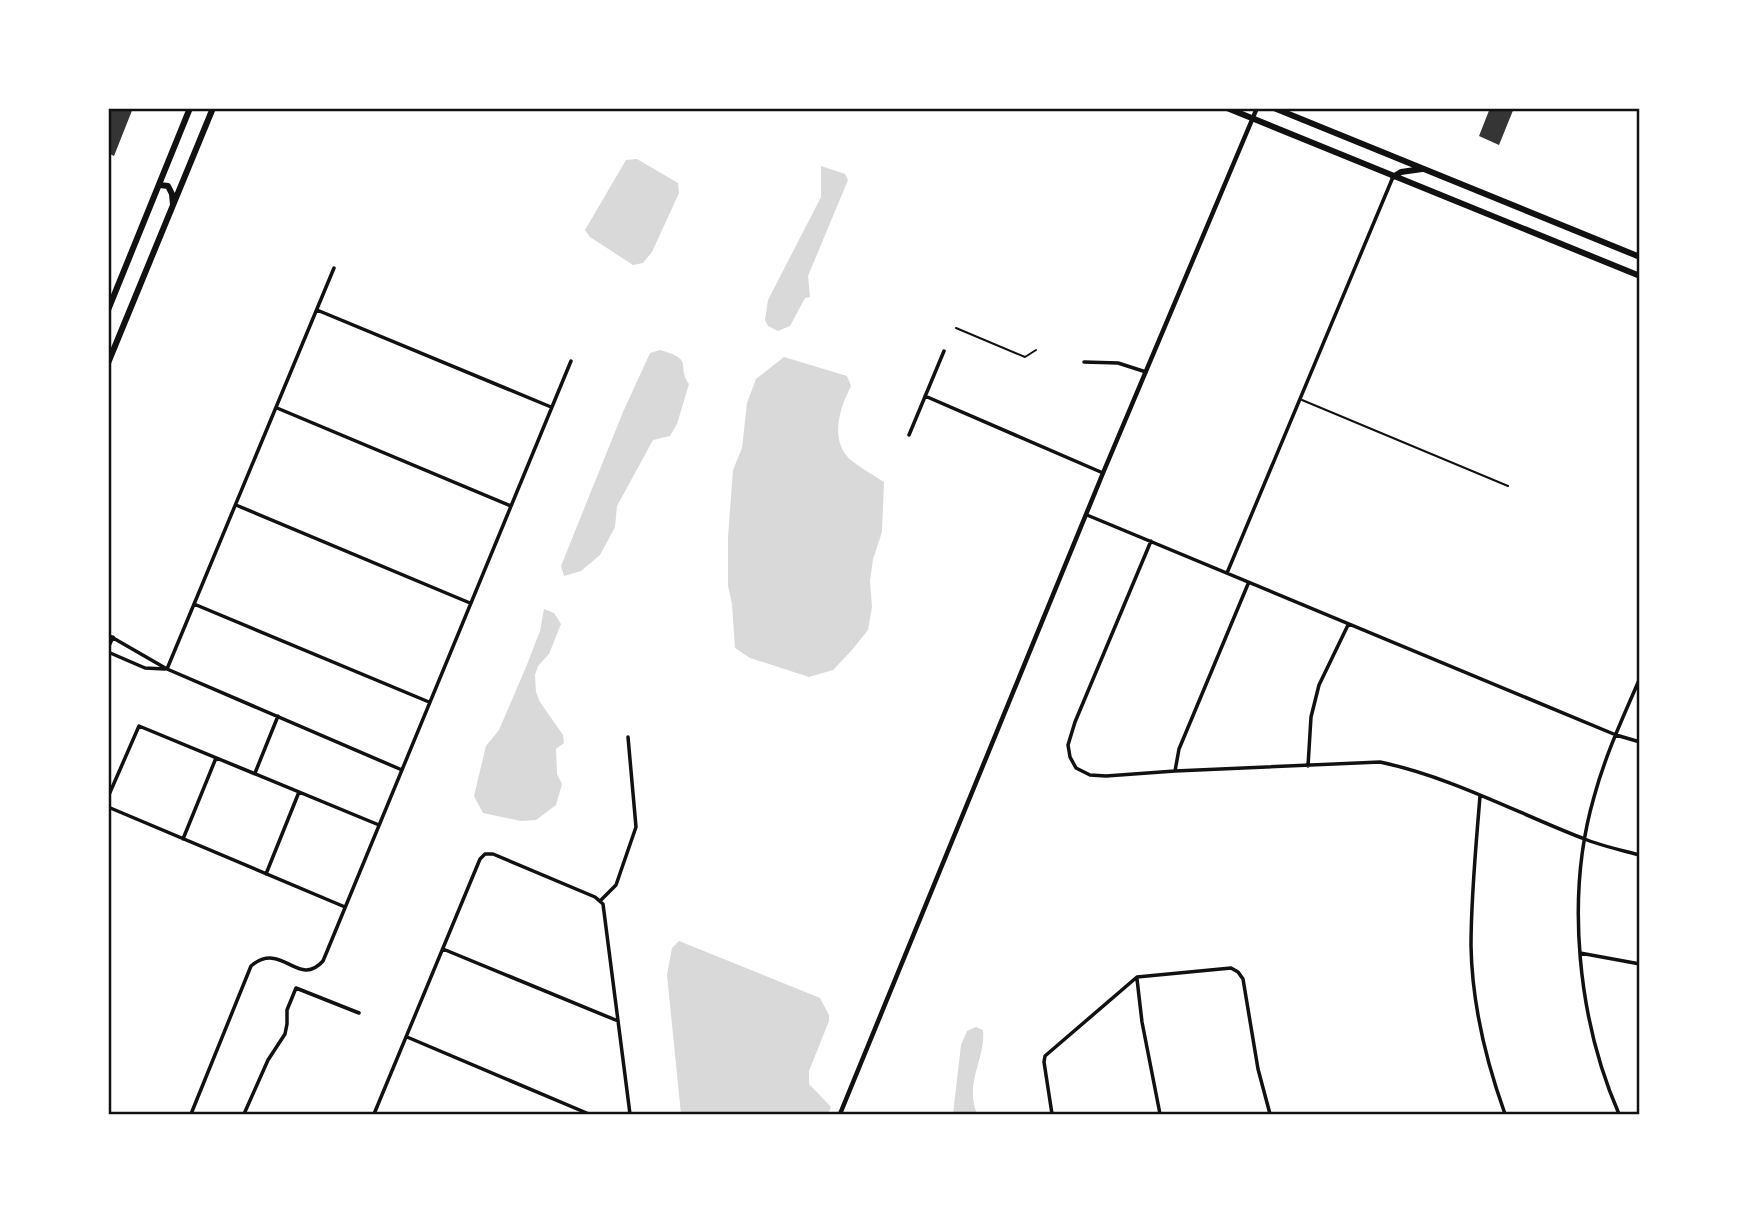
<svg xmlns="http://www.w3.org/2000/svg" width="1748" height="1223" font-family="'Asap Condensed',sans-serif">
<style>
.water{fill:#d9d9d9}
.building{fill:#353535}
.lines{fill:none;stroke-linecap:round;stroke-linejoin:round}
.service{stroke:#111;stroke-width:2}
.minor{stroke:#111;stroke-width:3.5}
.tertiary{stroke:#111;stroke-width:4.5}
.primary{stroke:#111;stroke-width:6}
.neatline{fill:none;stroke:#111;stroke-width:2.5}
</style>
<rect width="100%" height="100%" fill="#fff"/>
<path class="water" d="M637,159L678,183L679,193L652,252L643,263L633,265L590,237L585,230L626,160Z
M821,166L845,174L848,180L808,276L810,297L805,298L790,326L778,331L768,326L765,320L768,300L821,197Z
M660,350C695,360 676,364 689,384L677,424L670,436L653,440L617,506L615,527L600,555L581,571L564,576L561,566L623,412L650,353Z
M784,357L847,376L851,386C841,405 830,436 847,456C852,463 875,476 884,482L882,532L873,559L870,581L872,607L868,630L852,650L833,670L809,677L750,658L735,648L732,604L728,586V537L733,470L742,448L747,403L756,379Z
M544,609L554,613L561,624L549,654L538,666L535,675L536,692L540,702L563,735L564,743L556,749L557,774L562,784L556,805L536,820L521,821L483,813L474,796L486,746L499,730L526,667L540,631Z
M679,941L820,998L829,1015V1021L809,1071V1084L831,1107L828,1114H681L667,975L672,948Z
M976,1027L983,1030C986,1059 964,1082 977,1114H953L961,1045L967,1031Z"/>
<path class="building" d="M108,108H133L114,156L108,153Z
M1490,108H1514L1499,145L1479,136Z"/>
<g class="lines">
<path class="service" d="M956,328L1025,357L1036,350
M1302,400L1508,486"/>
<path class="minor" d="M317,310L551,407
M1084,362L1118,363L1146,372
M925,396L1103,473
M277,408L511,506
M909,435L944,351
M236,505L470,603
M1087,515L1616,735L1640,742
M1151,541L1075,722L1068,745L1070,757L1076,768L1090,775L1106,776L1175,771L1380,762C1451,777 1515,812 1582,838C1601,846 1621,850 1640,855
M1227,573L1393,177
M194,604L429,702
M108,635L167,669L402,770
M108,648L113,637
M108,652L145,668L165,669
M167,669L334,268
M1308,766L1311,717L1319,685L1348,625
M1175,771L1179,749L1248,584
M255,773L278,716
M1480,796C1476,846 1471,896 1471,946C1472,1003 1486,1061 1505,1114
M108,797L139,726L379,825
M108,807L345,907
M183,839L216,758
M266,874L299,792
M600,901L616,885L636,827L628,737
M443,949L618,1021
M1580,953L1640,964
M1137,979L1142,1022L1160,1114
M407,1037L589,1114
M191,1114L251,966C282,940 298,989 323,961L571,361
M244,1114L268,1060L285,1034L287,1024V1010L296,988L359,1013
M374,1114L480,859L485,854H493L595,897L603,904L630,1114
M1052,1114L1044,1062L1045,1056L1137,977L1231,968L1238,972L1243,979L1258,1069L1270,1114
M1619,1114C1578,1020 1565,897 1594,797C1605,756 1623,717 1640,678"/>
<path class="tertiary" d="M840,1114L1103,473L1257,108"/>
<path class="primary" d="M1227,108L1640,276
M1274,108L1640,257
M1393,177L1401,172L1422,169
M160,185L168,186L172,194L173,205
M108,310L190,108
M108,363L213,108"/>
</g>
<rect width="1748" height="1223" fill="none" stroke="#ffffff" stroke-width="220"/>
<rect x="110" y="110" width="1528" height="1003" class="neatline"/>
</svg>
